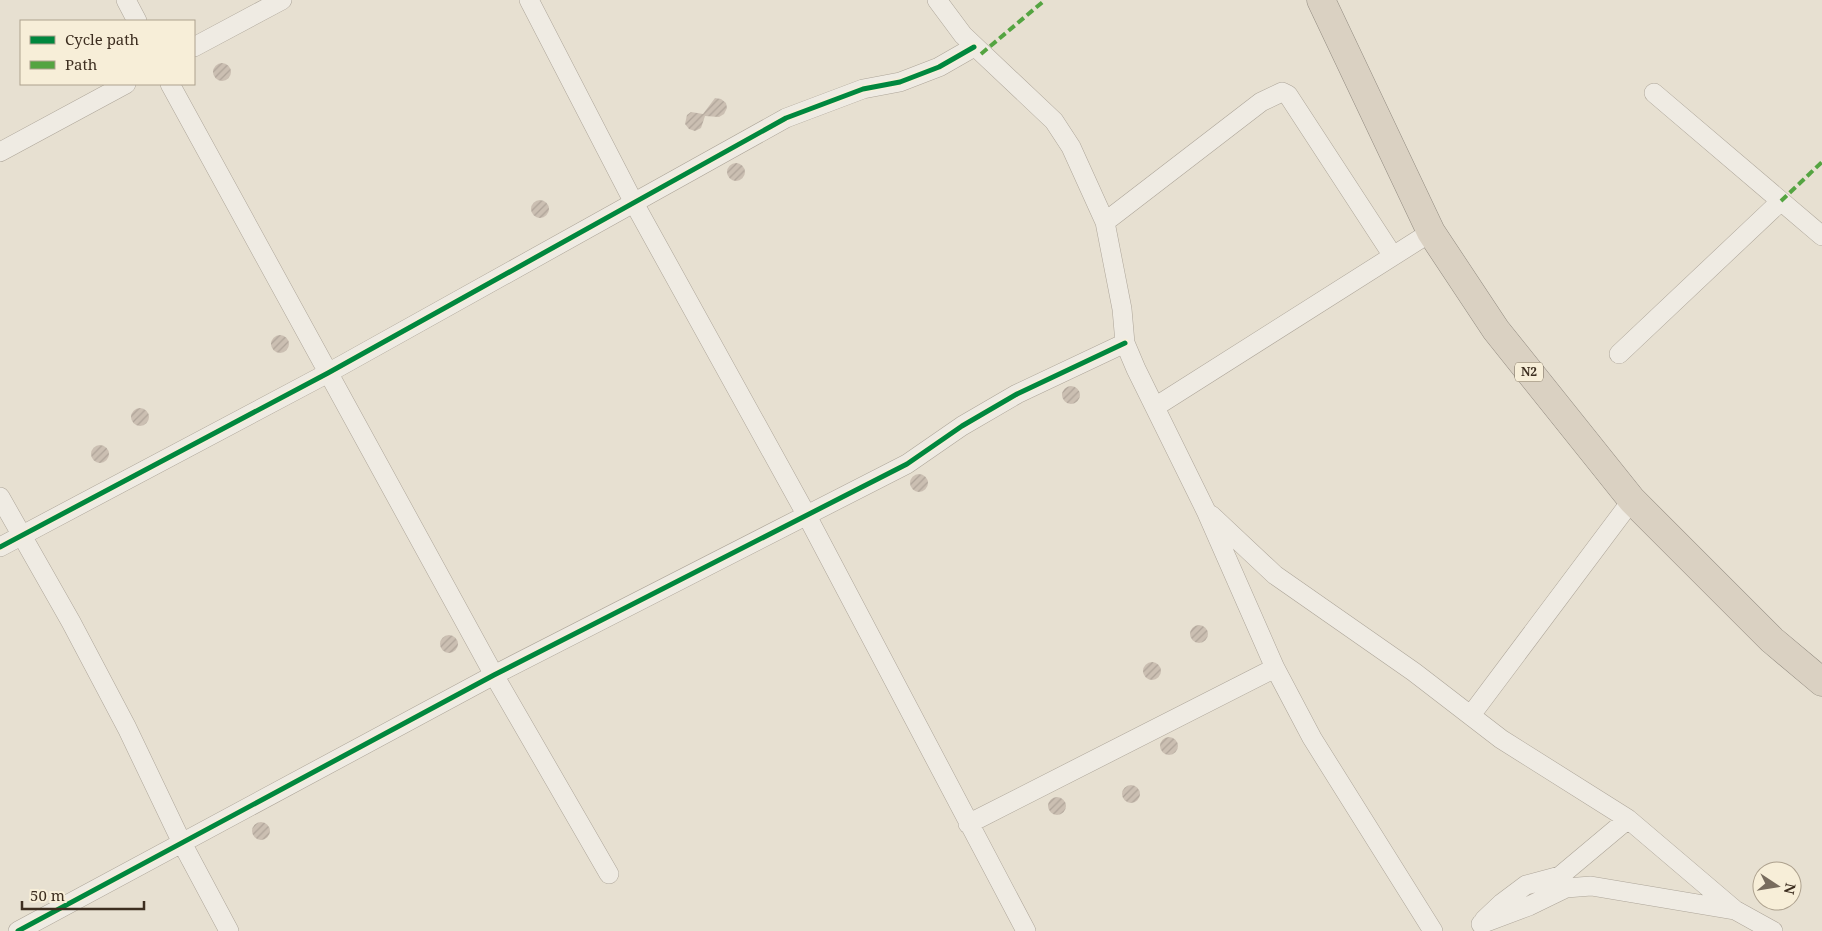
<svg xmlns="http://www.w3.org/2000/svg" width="1822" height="931" font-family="'Noto Serif',serif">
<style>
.building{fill:url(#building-hatch)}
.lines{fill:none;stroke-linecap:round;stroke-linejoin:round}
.minor-casing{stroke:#ada599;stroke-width:20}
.highway-casing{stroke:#928b80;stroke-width:29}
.minor{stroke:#efebe3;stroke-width:19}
.highway{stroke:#dad1c2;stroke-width:28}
.quiet{stroke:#54a441;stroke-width:4;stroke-dasharray:8 4;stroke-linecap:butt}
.cycleway-casing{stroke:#f7eed8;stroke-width:8}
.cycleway{stroke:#00873e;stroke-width:5}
.labels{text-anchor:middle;stroke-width:4;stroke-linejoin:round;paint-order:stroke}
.shield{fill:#f7eed8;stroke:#756857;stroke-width:1}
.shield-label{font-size:12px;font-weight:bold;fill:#3d2e20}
</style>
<defs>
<pattern id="building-hatch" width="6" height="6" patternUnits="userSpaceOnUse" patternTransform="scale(1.25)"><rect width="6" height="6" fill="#cbbfb2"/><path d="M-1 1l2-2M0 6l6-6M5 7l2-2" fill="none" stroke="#afa499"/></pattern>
</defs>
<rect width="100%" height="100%" fill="#e7e0d1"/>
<path class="building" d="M213 72a9 9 0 1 1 18 0a9 9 0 1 1-18 0Z
M715,98L721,99L726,103L727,108L724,114L719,117L705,116L701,128L695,131L689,129L685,124L687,115L691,112L703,114Z
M727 172a9 9 0 1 1 18 0a9 9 0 1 1-18 0Z
M531 209a9 9 0 1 1 18 0a9 9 0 1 1-18 0Z
M271 344a9 9 0 1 1 18 0a9 9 0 1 1-18 0Z
M1062 395a9 9 0 1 1 18 0a9 9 0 1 1-18 0Z
M131 417a9 9 0 1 1 18 0a9 9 0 1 1-18 0Z
M91 454a9 9 0 1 1 18 0a9 9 0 1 1-18 0Z
M910 483a9 9 0 1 1 18 0a9 9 0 1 1-18 0Z
M1190 634a9 9 0 1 1 18 0a9 9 0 1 1-18 0Z
M440 644a9 9 0 1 1 18 0a9 9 0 1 1-18 0Z
M1143 671a9 9 0 1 1 18 0a9 9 0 1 1-18 0Z
M1160 746a9 9 0 1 1 18 0a9 9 0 1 1-18 0Z
M1122 794a9 9 0 1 1 18 0a9 9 0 1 1-18 0Z
M1048 806a9 9 0 1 1 18 0a9 9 0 1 1-18 0Z
M252 831a9 9 0 1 1 18 0a9 9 0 1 1-18 0Z"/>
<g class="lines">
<g class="minor-casing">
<path id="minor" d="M126,0L137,21
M529,0L634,203L806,514L1026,931
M937,0L963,35L1054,121L1071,147L1105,222L1122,309L1125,343L1136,369L1206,511L1275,668L1312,738L1433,931
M194,47L282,0
M170,84L494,675L609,874
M1654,93L1822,236
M0,152L126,84
M1105,222L1261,102L1282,92L1288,95L1393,256
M1619,354L1781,201
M1155,407L1431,232
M0,497L71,622L127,728L182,843L229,931
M1211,515L1275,575L1414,672L1501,739L1628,819L1735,910L1773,931
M0,547L328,373L786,118L863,89L900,82L939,67L974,47
M1471,715L1632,500
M968,824L1275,668
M1484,920L1502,903L1526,885L1560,876L1628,819
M1481,924L1529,906L1566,888L1591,886L1734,910
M18,931L494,675L907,464L962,426L1017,394L1125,343"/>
</g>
<g class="highway-casing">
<path id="highway" d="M1321,0L1431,232L1496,330L1632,500L1772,640L1822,682"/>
</g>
<use href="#minor" class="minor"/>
<use href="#highway" class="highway"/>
<path class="quiet" d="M981,54L1045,0
M1781,201L1822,162"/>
<g class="cycleway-casing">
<path id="cycleway" d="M0,547L328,373L786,118L863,89L900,82L939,67L974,47
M18,931L494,675L907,464L962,426L1017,394L1125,343"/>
</g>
<use href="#cycleway" class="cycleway"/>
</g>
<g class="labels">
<rect class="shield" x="1515" y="362.5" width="28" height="19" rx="4"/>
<g class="shield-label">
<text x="1529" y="376">N2</text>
</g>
</g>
<rect x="20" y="20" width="175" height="65" fill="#f7eed8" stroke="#ada18e"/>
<rect x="30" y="36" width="25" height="8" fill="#00873e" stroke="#ada18e"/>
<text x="65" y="45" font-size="15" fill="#3d2e20">Cycle path</text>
<rect x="30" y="61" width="25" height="8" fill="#54a441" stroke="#ada18e"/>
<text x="65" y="70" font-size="15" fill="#3d2e20">Path</text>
<g transform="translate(1777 886) rotate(102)"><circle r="24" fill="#f7eed8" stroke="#ada18e"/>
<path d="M0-4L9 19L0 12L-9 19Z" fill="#786c5e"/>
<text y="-8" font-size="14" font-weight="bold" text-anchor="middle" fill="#3d2e20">N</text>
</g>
<path d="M22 901v8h122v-8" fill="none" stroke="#3d2e20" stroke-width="2.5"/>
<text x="30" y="901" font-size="15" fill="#3d2e20" stroke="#f7eed8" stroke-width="4" paint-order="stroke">50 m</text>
</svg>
